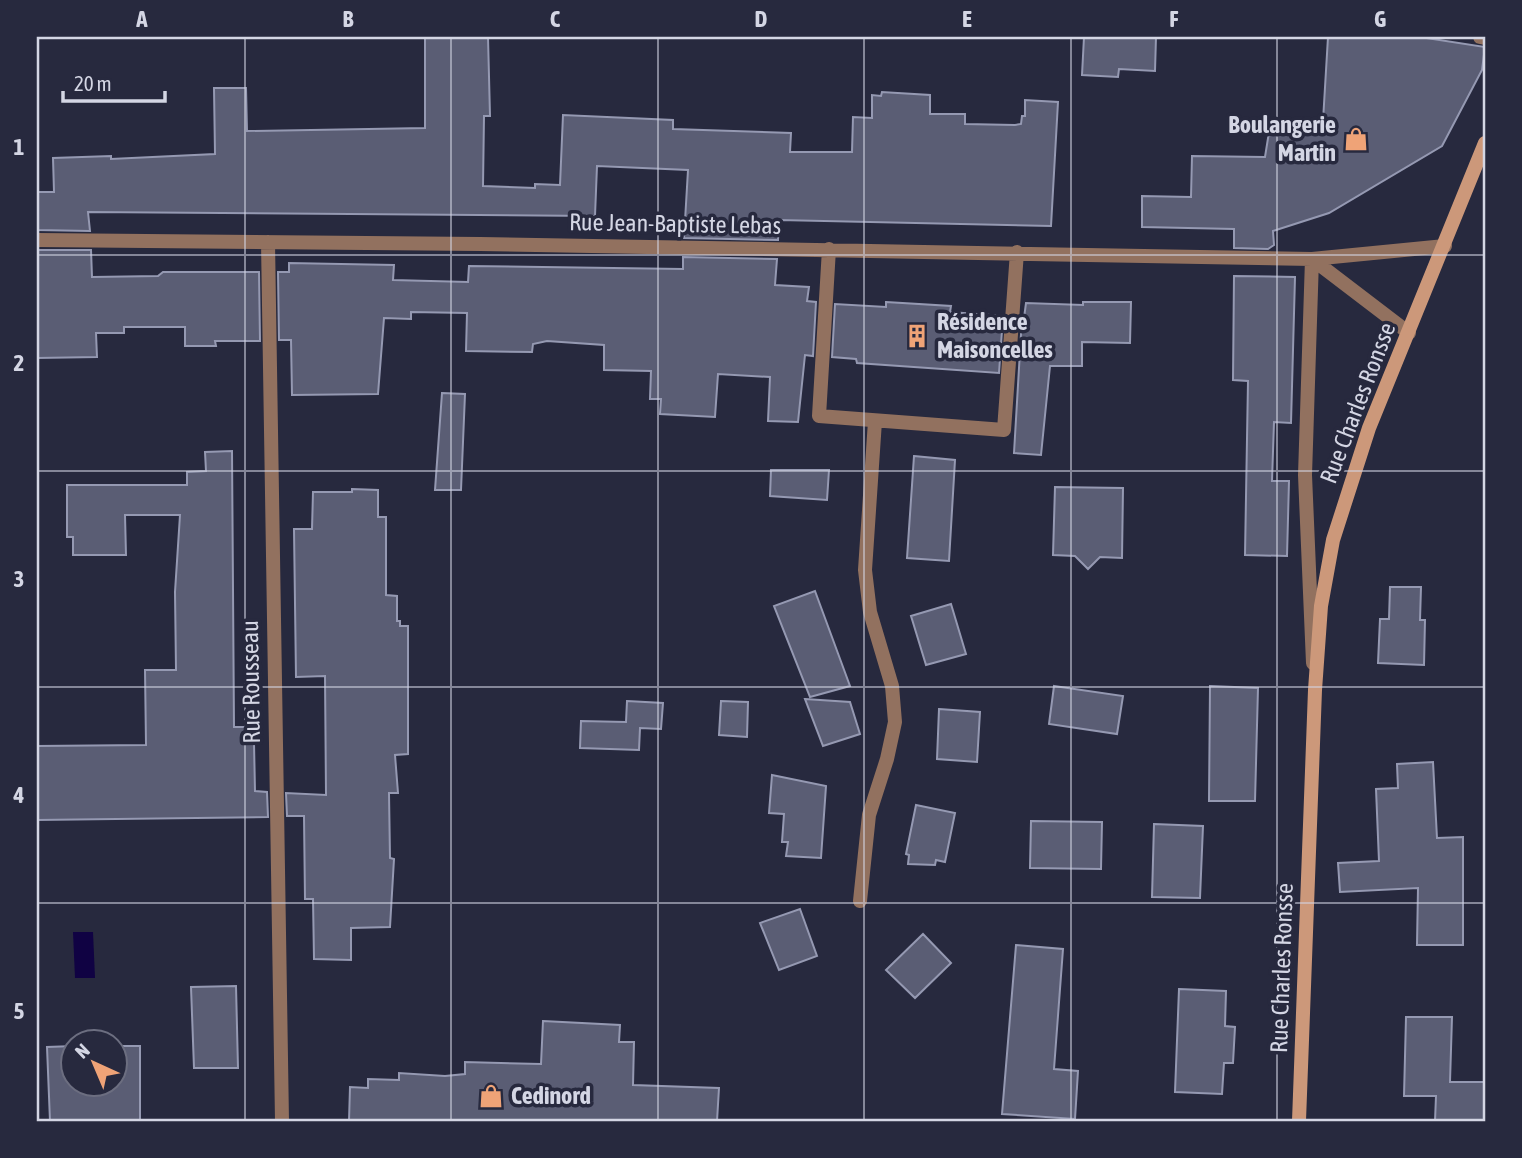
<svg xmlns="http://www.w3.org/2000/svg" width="1522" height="1158" font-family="'Asap Condensed',sans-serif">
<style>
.water{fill:#100243}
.building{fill:#5a5d74;stroke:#9599b2;stroke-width:2}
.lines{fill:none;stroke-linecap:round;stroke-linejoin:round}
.service{stroke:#92715f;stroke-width:14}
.minor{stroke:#92715f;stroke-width:14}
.secondary{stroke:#cc987a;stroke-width:14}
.grid{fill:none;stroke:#d4d6e4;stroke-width:2;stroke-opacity:0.55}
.labels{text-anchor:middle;stroke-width:7;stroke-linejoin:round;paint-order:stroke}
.poi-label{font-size:24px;font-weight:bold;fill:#d4d6e4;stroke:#27293e;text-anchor:start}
.street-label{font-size:24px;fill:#d4d6e4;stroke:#27293e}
.neatline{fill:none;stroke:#d4d6e4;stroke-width:2.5}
.grid-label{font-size:23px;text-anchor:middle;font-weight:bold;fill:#d4d6e4}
</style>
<rect width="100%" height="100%" fill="#27293e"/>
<path class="water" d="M73,932H93L95,978H75Z"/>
<path class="building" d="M425,37H488L490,116H484L483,186L535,188V184L560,185L563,115L673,120V129L791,133L790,152H852L853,117L872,118V95L881,96L882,92L930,95V114H965V124L1015,125L1021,124L1022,116H1025V100L1058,102L1051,226L779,220L778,240L684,238L688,170L597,166L595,216L88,212L90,231L37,230V192H54L53,158L111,156V159L215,154L214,88H246L247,131L425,128Z
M1084,37H1156L1155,71L1119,69L1118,77L1082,75Z
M1328,37H1420L1485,47L1482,70L1442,146L1329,213L1273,231L1274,245L1268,249L1234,248V229L1142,227V196L1191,197L1192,156L1265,157L1269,132H1283V123L1323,121Z
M37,250H91L92,277L158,276L163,272H259L260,341H215L216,346H185V327H124V333H96L97,357L37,358Z
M683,257L777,259L775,285L809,287L807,301L816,302L813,356L805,355L798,422L768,421L770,377L718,374L715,417L660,414L661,399H650L651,371L604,370V345L547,341L533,344L532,352L466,351L467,313L411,312V319L384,318L378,394L292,395L291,340H279L278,272H289V263L394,265L393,280L468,282L469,266L683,269Z
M1234,276L1295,277L1291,423L1274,422L1272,481H1289L1287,556L1245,555L1248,381L1233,380Z
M886,302L951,306L950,312L1003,316L999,373L857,363L856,359L832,357L835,304L886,307Z
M1083,302H1131L1130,343L1082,342V366H1050L1041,455L1014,453L1022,317L1024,318L1026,303L1083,305Z
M442,393L465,394L461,490H435Z
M232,451L234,727H248V743H254L255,791L267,792L268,817L37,820V746L146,745L145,670H176L175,592L180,515H125L126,555H73V537H67V485H187V472L206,471L205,452Z
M914,456L955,460L949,561L907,558Z
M771,470H829L827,500L770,496Z
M1055,487L1123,488L1122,558L1100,557L1088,569L1075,556L1053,555Z
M352,489L378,490V517H386V595L397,596V621H400V626H408V754L395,755L398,793H389L390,858L394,859L390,927L351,928V960L314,959L313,899H305L304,816H287L286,793L326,795L325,676L296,677L294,529H312L313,492H352Z
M1390,587H1421L1420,620H1425L1424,665L1378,663L1380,619H1389Z
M815,591L850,686L810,697L774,606Z
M951,604L966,654L926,665L911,616Z
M1054,686L1123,696L1117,734L1049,724Z
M1210,686L1258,688L1255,801H1209Z
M805,699L850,702L860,734L823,746Z
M627,701L663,703L661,729L640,728L639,750L580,748L581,721L626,722Z
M721,701L748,702L747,737L719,735Z
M939,709L980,712L977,762L937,759Z
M1433,762L1437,838L1463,837V945H1417L1418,888L1340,892L1338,863L1379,861L1376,789L1398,788L1397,764Z
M772,775L826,786L821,858L786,856L788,842H782L784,814L769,813Z
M916,805L955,813L945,862L936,860L935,865L908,864L909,855L906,854Z
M1031,821L1102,822L1101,869L1030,868Z
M1154,824L1203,826L1200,898L1152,897Z
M800,909L817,956L779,970L760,923Z
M923,934L951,963L915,998L886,970Z
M1016,945L1063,949L1054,1069L1078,1071L1075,1119L1002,1114Z
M236,986L238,1068H194L191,987Z
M1179,989L1226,991L1225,1026L1235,1027L1233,1063H1224L1222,1094L1175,1092Z
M1406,1017H1452L1450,1082H1485V1121H1435L1436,1096H1404Z
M543,1021L620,1025L619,1042H634L633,1085L719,1088L717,1121H349L350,1087L368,1088V1079L399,1080V1073L445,1076L465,1074V1062L541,1064Z
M74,1046V1084H116V1046H140V1121H50L47,1047Z"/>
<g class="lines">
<path class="service" d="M1480,37L1485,38"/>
<path class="minor" d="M37,240L480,244L1312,259L1445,246
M268,242L282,1121
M829,249L819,416L1004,430L1017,252
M1312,259L1305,475L1313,663
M1312,259L1409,333
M860,901L869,815L887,759L895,722L892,686L870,612L865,570L875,421"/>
<path class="secondary" d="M1299,1121L1315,690L1321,606L1333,540L1369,428L1485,143"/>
</g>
<path class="grid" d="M245,37V1121M451,37V1121M658,37V1121M864,37V1121M1071,37V1121M1277,37V1121M37,255H1485M37,471H1485M37,687H1485M37,903H1485"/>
<defs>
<g id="shop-bare" transform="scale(1.89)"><path d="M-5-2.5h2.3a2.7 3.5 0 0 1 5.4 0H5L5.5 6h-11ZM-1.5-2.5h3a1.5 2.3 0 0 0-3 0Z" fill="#efa377" stroke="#27293e" stroke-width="2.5" paint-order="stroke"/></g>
<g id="building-bare" transform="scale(1.89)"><path d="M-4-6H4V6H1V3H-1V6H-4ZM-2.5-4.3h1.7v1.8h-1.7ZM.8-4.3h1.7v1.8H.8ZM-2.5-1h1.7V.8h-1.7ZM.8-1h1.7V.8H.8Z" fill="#efa377" stroke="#27293e" stroke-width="2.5" paint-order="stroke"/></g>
</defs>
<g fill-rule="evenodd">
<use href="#shop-bare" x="1356" y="139"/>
<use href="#building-bare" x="917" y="336"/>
<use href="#shop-bare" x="491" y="1096"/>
</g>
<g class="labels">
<g class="poi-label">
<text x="1336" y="133" text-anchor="end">Boulangerie<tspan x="1336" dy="28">Martin</tspan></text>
<text x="937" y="330">Résidence<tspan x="937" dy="28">Maisoncelles</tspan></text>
<text x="511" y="1104">Cedinord</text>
</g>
<g class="street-label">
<text transform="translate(675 224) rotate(1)" y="8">Rue Jean-Baptiste Lebas</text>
<text transform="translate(1358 403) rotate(-69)" y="8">Rue Charles Ronsse</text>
<text transform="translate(251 682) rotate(-91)" y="8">Rue Rousseau</text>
<text transform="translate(1282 968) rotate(-88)" y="8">Rue Charles Ronsse</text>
</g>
</g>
<rect width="1522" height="1158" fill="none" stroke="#27293e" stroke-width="77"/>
<g transform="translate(94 1063) rotate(316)"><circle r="33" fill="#27293e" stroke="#6c6e80" stroke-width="2"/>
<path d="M0-5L12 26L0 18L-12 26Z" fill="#efa377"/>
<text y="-10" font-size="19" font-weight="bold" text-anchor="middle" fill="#d4d6e4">N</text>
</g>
<path d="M63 91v10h102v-10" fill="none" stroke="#d4d6e4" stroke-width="3.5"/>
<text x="74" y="91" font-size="21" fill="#d4d6e4" stroke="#27293e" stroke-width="5" paint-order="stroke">20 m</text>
<rect x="38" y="38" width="1446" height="1082" class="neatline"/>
<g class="grid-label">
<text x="142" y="27">A</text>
<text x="348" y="27">B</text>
<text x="555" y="27">C</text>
<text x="761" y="27">D</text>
<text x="967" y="27">E</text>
<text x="1174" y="27">F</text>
<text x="1380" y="27">G</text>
<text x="19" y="155">1</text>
<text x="19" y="371">2</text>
<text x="19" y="587">3</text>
<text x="19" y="803">4</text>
<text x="19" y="1019">5</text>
</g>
</svg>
